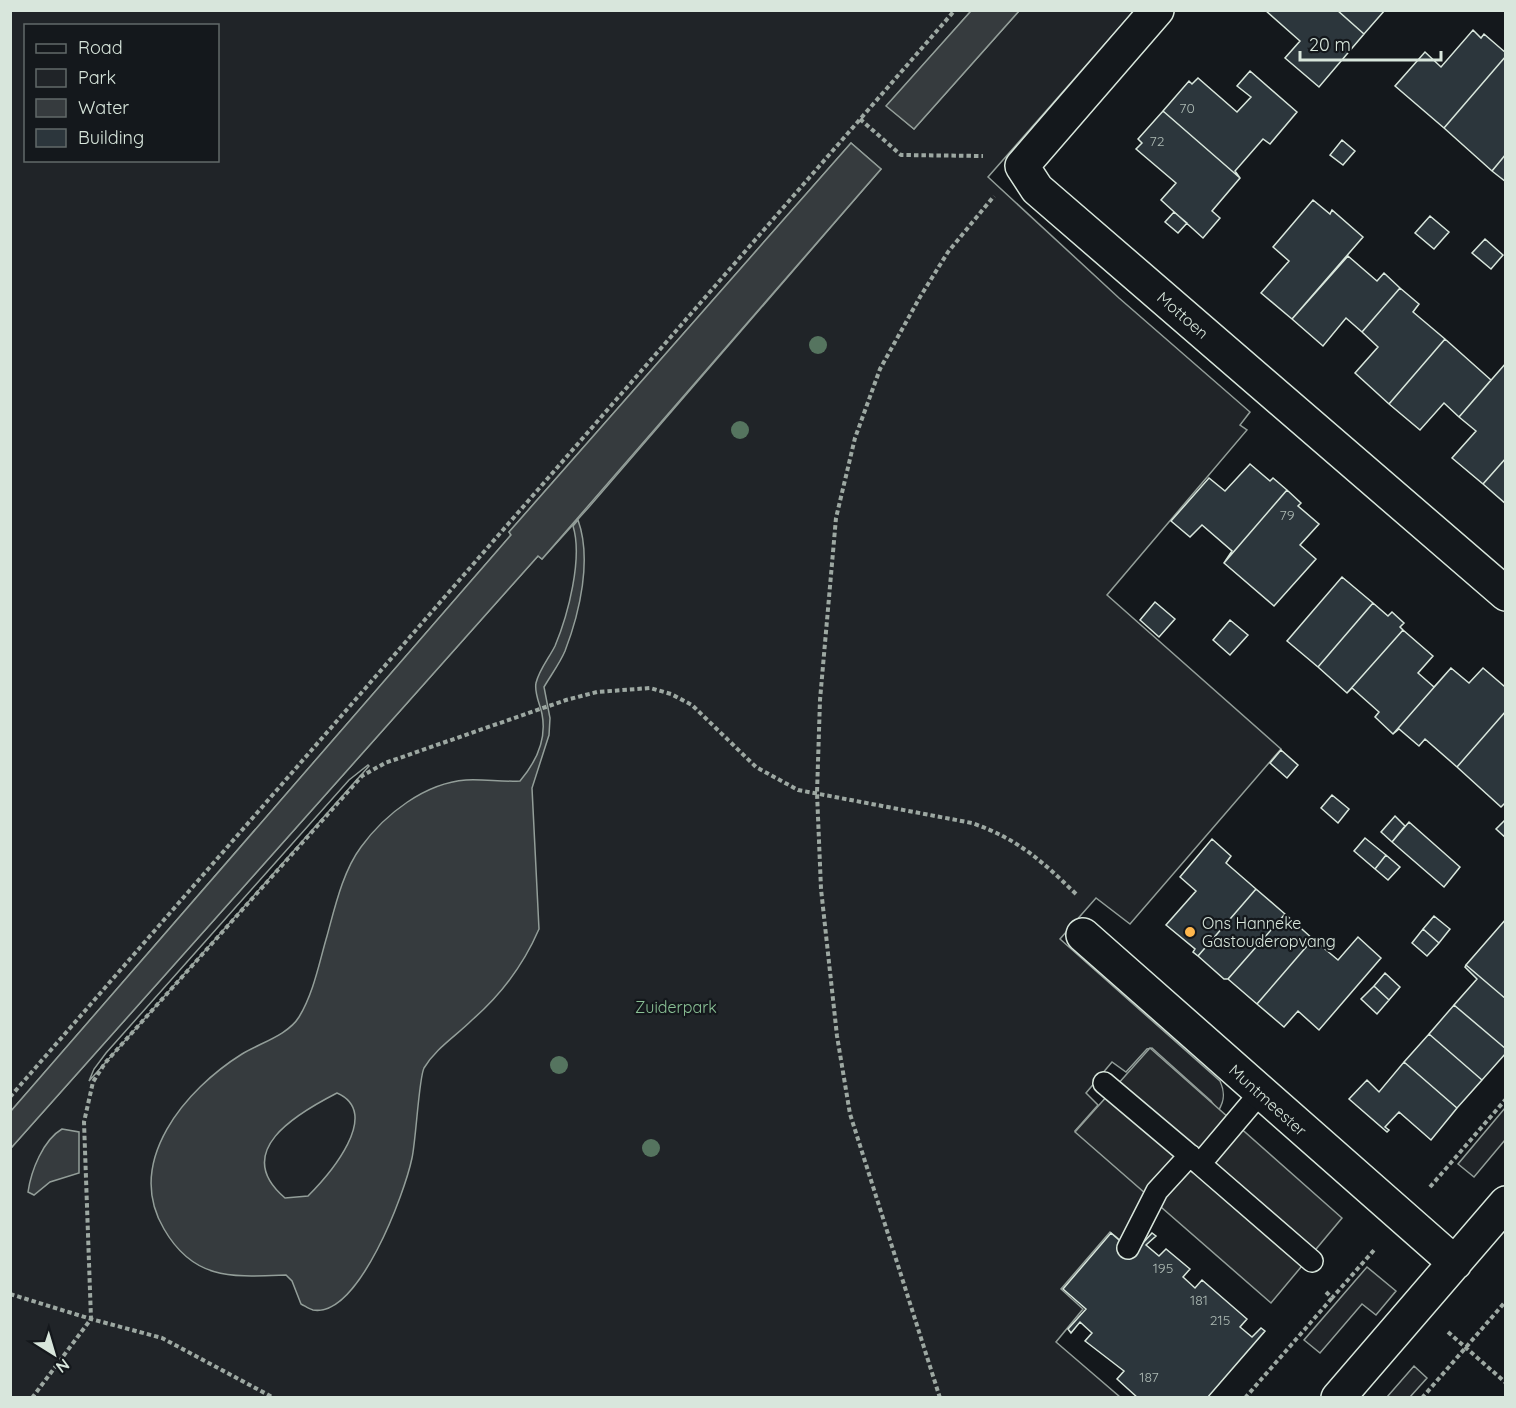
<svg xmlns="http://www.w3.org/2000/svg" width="1516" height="1408" font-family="Quicksand,sans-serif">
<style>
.green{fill:#202428;stroke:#939e99;stroke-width:1.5;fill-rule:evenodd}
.parking{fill:#24282b;stroke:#939e99;stroke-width:1.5}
.water{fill:#363b3e;stroke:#939e99;stroke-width:1.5;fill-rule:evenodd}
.building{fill:#2c363c;stroke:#d8e6dc;stroke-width:1.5}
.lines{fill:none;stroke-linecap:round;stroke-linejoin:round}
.service-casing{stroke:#d8e6dc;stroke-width:24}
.minor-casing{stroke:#d8e6dc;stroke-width:36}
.path{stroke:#9da8a2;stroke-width:4;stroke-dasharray:4.5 3;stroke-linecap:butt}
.service{stroke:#14181c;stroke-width:21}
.minor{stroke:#14181c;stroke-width:33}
.tree{fill:#55745f}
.poi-dot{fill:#ffb74d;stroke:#14181c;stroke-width:2}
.labels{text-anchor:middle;stroke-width:4.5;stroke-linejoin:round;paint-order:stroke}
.number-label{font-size:14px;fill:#adbab4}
.street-label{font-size:16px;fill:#d8e6dc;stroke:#14181c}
.poi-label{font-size:16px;fill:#d8e6dc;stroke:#14181c;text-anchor:start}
.park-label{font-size:16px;fill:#8ac095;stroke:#14181c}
</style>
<rect width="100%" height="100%" fill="#14181c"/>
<path class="green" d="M10,11H971L887,106L914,129L1019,11H1134L988,177L1119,298L1250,412L1240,425L1247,430L1107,595L1281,749L1130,924L1096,898L1060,939L1220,1081C1225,1092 1225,1101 1218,1111L1211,1101L1152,1048L1147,1049L1126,1072L1112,1062L1086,1093L1098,1105L1075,1131L1141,1188L1163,1166L1120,1240L1110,1232L1061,1289L1083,1309L1056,1342L1120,1397H11V1148L538,556L542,559L589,507L881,169L851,143L509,532L511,535L11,1111ZM26,26H218V160H26ZM368,765L369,766L89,1081L94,1069L106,1053L349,780Z
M1505,1108V1140L1474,1177L1458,1164Z
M1367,1267L1396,1291L1376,1315L1362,1304L1320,1353L1304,1340Z
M1414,1366L1427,1378L1410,1397H1387Z"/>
<path class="parking" d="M1150,1048L1342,1218L1271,1303L1075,1132Z"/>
<path class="water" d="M971,11H1019L914,129L886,106Z
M851,143L881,169L542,559L538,556L11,1148V1111L511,535L509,532Z
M578,520C592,559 580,612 565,651C560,663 551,675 544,687L550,718L549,735L532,788L539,929C523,966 502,994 472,1020C456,1036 436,1048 424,1068C419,1077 416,1140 412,1158C405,1192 359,1318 313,1310C309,1309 305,1306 301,1304L292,1281L286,1275C233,1277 194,1281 164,1229C124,1161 186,1089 242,1054C260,1043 288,1035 299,1017C314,992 319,963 327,936C335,907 343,871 361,847C385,814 425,783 466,780C484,779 502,782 520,781C536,762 547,739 542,714C540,704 534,693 536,683C539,670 549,658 555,646C568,615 583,558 573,526ZM337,1093C383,1113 329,1175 308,1196L285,1198C231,1152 296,1114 337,1093Z
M62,1129L79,1132V1173L50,1182L34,1195L28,1192C31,1171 43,1140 62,1129Z"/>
<path class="building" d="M1265,10H1337L1364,34L1319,87L1285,58L1300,41Z
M1337,10H1385L1364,34Z
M1473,30L1481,38L1484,34L1506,53V56L1444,128L1395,86L1425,52L1441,67Z
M1506,56V154L1492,171L1444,128Z
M1250,71L1297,112L1270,144L1263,139L1235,171L1240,178L1163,111L1189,81L1192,84L1198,78L1237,112L1251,97L1237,86Z
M1163,111L1240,178L1212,211L1220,218L1203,238L1161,200L1176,183L1136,149L1142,143L1138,139Z
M1342,140L1355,151L1343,165L1330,155Z
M1506,154V182L1492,171Z
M1313,200L1330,214L1332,210L1363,237L1292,319L1261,293L1289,261L1273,247Z
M1174,212L1187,223L1178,233L1165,222Z
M1430,216L1449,232L1434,249L1415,233Z
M1485,239L1503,255L1491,269L1472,253Z
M1348,256L1377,281L1384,273L1400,288L1362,332L1346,318L1323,346L1292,319Z
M1400,288L1419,304L1413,312L1445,339L1389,404L1355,373L1378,347L1362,332Z
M1445,339L1491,380L1459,417L1444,403L1420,430L1389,404Z
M1506,363V458L1483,484L1452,458L1476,431L1459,417Z
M1506,458V504L1483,484Z
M1250,464L1270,481L1273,478L1287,490L1224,563L1232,551L1202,525L1190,537L1171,521L1209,478L1225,491Z
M1287,490L1301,503L1298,506L1319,524L1300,545L1316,559L1274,606L1224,563Z
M1342,577L1373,603L1318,667L1287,641Z
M1155,602L1175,619L1159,637L1140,620Z
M1373,603L1388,616L1392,612L1404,623L1400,627L1403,630L1347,693L1318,667Z
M1230,620L1248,635L1230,655L1213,640Z
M1403,630L1433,656L1418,673L1434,687L1451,668L1393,734L1375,717L1379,712L1352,688L1347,693Z
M1451,668L1469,683L1483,668L1504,686L1506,684V711L1457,767L1425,739L1419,746L1399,729L1393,734Z
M1506,711V802L1501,807L1457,767Z
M1281,750L1298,765L1287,778L1270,763Z
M1332,795L1349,809L1338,823L1321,808Z
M1395,816L1405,826L1392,842L1381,832Z
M1506,819V838L1496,829Z
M1409,822L1460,867L1444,887L1392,842Z
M1365,838L1386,855L1375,869L1354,851Z
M1212,839L1231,856L1226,863L1256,889L1198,956L1193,952L1195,949L1166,925L1196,891L1180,877Z
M1386,855L1400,867L1388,880L1375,869Z
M1256,889L1285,914L1228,979H1224L1198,956Z
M1285,914L1313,939L1257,1004L1228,979Z
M1434,916L1450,929L1439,943L1423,929Z
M1506,919V999L1466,965Z
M1423,929L1439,943L1427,956L1412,943Z
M1358,937L1381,958L1319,1030L1298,1011L1284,1027L1257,1004L1313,939L1338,960Z
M1466,965L1506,999V1049L1454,1005L1477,979L1465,967Z
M1385,973L1400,987L1389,1000L1374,986Z
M1374,986L1389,1000L1377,1014L1361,999Z
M1454,1005L1506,1049V1053L1482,1080L1429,1034Z
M1429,1034L1482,1080L1457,1108L1404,1062Z
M1404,1062L1457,1108L1431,1140L1399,1112L1385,1127L1389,1130L1387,1132L1349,1099L1367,1080L1379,1092Z
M1111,1233L1134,1253L1152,1233L1156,1236L1146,1245L1159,1256L1166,1249L1190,1269L1183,1277L1195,1288L1202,1280L1247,1319L1240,1327L1252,1337L1261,1328L1265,1331L1207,1398H1138L1117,1379L1124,1371L1085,1341L1092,1333L1080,1322L1071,1333L1068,1329L1086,1309L1063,1289Z"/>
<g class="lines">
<g class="service-casing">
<path id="service" d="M1104,1083L1200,1164
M1260,1093L1200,1164L1312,1261
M1128,1248L1157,1191L1190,1155"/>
</g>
<g class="minor-casing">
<path id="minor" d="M1157,10L1022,166L1037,189L1506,594
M1083,935L1455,1263
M1338,1398L1506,1203"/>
</g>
<path class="path" d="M860,119L901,155L983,156
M10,1097L955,10
M1430,1187L1506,1099
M1326,1292L1332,1298L1375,1249
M10,1294L91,1319L162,1338L274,1398
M1448,1332L1506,1383
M32,1398L91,1319L84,1122L93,1082L105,1063L362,776L385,763L566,700L597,692L650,688L671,694L692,705L756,767L798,790L972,823C1018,839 1042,861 1076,894
M940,1398L850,1114L837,1036L821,889L817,793L820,700L836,518L855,438L880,369L920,297L948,252L994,196
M1245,1398L1332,1298
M1422,1398L1506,1301"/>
<use href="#service" class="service"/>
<use href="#minor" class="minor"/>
</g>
<g class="tree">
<circle cx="818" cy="345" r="9"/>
<circle cx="740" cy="430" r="9"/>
<circle cx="559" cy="1065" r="9"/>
<circle cx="651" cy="1148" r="9"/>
</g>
<circle class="poi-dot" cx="1190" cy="932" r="6"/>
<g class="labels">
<g class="number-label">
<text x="1187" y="113">70</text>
<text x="1157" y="146">72</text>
<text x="1287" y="520">79</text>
<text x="1163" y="1273">195</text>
<text x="1199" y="1305">181</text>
<text x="1220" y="1325">215</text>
<text x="1149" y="1382">187</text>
</g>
<g class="street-label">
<text transform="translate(1183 315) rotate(41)" y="6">Mottoen</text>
<text transform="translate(1268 1100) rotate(42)" y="6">Muntmeester</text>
</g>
<g class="poi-label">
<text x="1202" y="929">Ons Hanneke<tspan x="1202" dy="18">Gastouderopvang</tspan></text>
</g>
<g class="park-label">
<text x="676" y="1013">Zuiderpark</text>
</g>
</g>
<rect width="1516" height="1408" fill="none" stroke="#d8e6dc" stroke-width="24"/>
<rect x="24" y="24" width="195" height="138" fill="#14181c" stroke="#626a69" stroke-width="1.5"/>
<rect x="36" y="44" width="30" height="9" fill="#14181c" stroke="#626a69" stroke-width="1.5"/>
<text x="78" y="54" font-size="18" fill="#d8e6dc">Road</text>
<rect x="36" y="69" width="30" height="18" fill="#202428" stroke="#626a69" stroke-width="1.5"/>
<text x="78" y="84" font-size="18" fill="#d8e6dc">Park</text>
<rect x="36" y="99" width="30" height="18" fill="#363b3e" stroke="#626a69" stroke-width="1.5"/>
<text x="78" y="114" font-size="18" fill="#d8e6dc">Water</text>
<rect x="36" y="129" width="30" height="18" fill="#2c363c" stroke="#626a69" stroke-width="1.5"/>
<text x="78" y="144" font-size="18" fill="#d8e6dc">Building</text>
<g transform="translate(54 1354) rotate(143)" stroke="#14181c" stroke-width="4.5" paint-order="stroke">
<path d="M0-4.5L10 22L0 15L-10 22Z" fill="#d8e6dc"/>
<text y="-9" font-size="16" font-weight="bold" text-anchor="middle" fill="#d8e6dc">N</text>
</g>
<path d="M1300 51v9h141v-9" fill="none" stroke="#d8e6dc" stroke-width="3"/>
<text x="1309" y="51" font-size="18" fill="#d8e6dc" stroke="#14181c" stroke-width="4.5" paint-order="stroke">20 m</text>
</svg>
